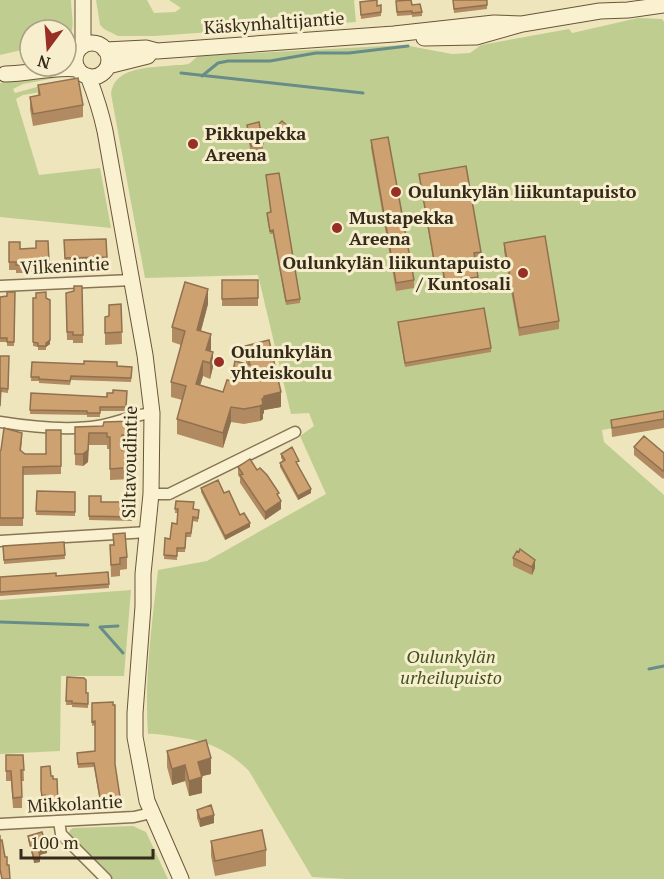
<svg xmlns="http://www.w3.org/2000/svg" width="664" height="879" font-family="'PT Serif',serif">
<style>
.green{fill:#bfcd91}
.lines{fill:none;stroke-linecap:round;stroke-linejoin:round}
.stream{stroke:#688d88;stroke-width:3}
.street-casing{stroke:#877556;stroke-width:13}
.secondary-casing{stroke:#685639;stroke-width:17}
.street{stroke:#faf1d0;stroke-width:10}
.secondary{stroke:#faf1d0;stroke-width:15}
.wall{fill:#b18a61}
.shaded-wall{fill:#90714f}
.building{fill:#cea171;stroke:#90714f;stroke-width:1.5}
.poi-dot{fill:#972f24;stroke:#f6eecc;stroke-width:2}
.labels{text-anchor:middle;stroke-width:6;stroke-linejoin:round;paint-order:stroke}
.street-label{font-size:18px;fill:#352a1b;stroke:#f6eecc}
.poi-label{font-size:18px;font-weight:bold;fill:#352a1b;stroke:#f6eecc;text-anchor:start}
.park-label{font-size:18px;font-style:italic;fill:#415221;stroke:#f6eecc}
</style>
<rect width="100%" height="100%" fill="#efe5bd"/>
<path class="green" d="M0,0H71C71,13 77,32 66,41V30H30V48L0,55Z
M96,0H147L154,13L175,12L181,8L169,0H354L356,22L154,36H118L104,29L100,25Z
M638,18L662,19L664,22V419L602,430L604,442L664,495V879H346L312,877L249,771C227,749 207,741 177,737C167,736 157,733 148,734C144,679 152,624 158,570L207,561L326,494L300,436L314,426L309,413L291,414L258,275L145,278L111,94C114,65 154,68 176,65C180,65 187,65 190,63C193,61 195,58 198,56L404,45L452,54L470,53L481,45L569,29L572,33Z
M58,72L55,78L23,84L13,89L15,93L44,85L59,89L23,95L16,99L39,175L100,168L111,228L0,217V83Z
M131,590L124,676H61L60,751L0,754V600Z
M133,826L146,832L168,879H109L68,835L70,830L73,828Z"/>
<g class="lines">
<path class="stream" d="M181,73L363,93
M202,76L218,63L228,61H270L316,53H349L408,46
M0,622L88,625
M100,627L123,653
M100,627L118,626
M649,669L664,666"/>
<g class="street-casing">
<path id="street" d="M0,286L132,280
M0,422C31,427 66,431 98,426C116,423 133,415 152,413
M151,494H169L295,432
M0,541L148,532
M59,821L61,834L106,879
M0,824L134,817L151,813"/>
</g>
<g class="secondary-casing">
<path id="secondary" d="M83,0V46
M424,38L476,37L522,24L600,11L628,10L664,5
M75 60a17 17 0 1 1 34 0a17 17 0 1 1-34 0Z
M105,50L146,48L157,51L394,34L494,23L522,24
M108,66L148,56
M5,74C30,74 53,66 78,69
M88,76C95,94 101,112 105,131L145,355L152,413L151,494L143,574V606L135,713V737L147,801L181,879"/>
</g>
<use href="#street" class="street"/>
<use href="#secondary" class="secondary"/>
</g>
<path class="wall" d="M453,0H487V9L454,13Z
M396,1L412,5L422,12V16L412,17V15L397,16Z
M360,2L377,6L381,5V16L361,19Z
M38,85L83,105V117L33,126L30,109V97L38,95Z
M247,125L263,144V152L251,154L247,132Z
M272,131H289L279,141L272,135Z
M371,140L414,280V288L396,291L371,148Z
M419,174L481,252V256L475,257L478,280L445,286L441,263L434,264Z
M266,175L300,299V303L286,305L273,234H270L267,217V213L271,212Z
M106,239L107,269L65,270L64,240Z
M48,241L49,269H38V273H16V270H9V242L20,249L36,248Z
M504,243L559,321V329L519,336L504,251Z
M222,280H258V306H222Z
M82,286L83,343H73V340H67L66,293L74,291Z
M15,292L14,346H7V342H0V297L7,296Z
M33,298H46L50,300V344L46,347V350H38V347L33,346Z
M121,304L122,344L105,345V317L109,316Z
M208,304L201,331L211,349L210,351L213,367L210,379L203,376L200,385L223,392L231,381L246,364L245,346L281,407L264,410V413L263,414V419L260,421L244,424L231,422L223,448L177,434V419L182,400L171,397V382L181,345L172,342V327Z
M398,322L491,348V352L405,367Z
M0,356H9L8,393L1,392L0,410Z
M32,362L132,367L131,382L71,380L70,385L39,383V381H31Z
M127,391L126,411H100V417H87V415L30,414L31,393L107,397L113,393Z
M664,411V428L612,437L611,420Z
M75,427L134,435V447H122V450H133V479L110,480V449H107V445H89L88,462L83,466L75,465Z
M61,430V474L23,475V526H0V451L22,441L21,451L25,454H46Z
M634,447L664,453V478L663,479L634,455Z
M281,454L299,465H298L311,493L298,500L280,467V463L283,461L281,458Z
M238,467L279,498L281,509L265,520L240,483V478L238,475Z
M201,488L224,493L250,527L225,540L201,492Z
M37,491L75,492V516L36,515Z
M89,496L101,502H132V521L89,520Z
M176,501L193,509L199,510L198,522L193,521L191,537H186L185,552H177V560L164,559L165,538L170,539L177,524L178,513H175Z
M113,534L127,557V569L120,570V576L111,577L110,545H113Z
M64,542L65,559L4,564L3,546Z
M513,558L535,568L532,575L513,566Z
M108,572L109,588L0,596V577L56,576Z
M67,677L86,693H88V708L72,707V705H66Z
M92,703L115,764L120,801L106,803V801L100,802L94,767L78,768L77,753L95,751V725L92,726Z
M167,751L211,774L202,776V793L189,796L185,781L172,785L167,767Z
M6,755H23L24,781H22V808H13L11,781H6Z
M41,767L53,779H57L58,808L46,809L45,799L42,800L41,794Z
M197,810L214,823L200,827L197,818Z
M28,836L47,853L40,855V862L34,863L28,840Z
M211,841L266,850V866L215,876L211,856Z"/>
<path class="shaded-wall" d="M289,127V131L279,141V137Z
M208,289V304L197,345V330Z
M211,334V349L207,363L206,350Z
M50,340V344L46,347V343Z
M213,352V367L210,379V363Z
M203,361V376L196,399V384Z
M281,392V407L264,410V413L263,414V419L260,421V406L264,396Z
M231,407V422L223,448V433Z
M89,433L88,462L83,466V454Z
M311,489V493L298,500V496Z
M281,501V509L265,520V512Z
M250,523V527L225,540V536Z
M535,560V568L532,575V567Z
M211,758V774L198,777V762Z
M185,765V781L172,785V769Z
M202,777V793L189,796V781Z
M214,815V823L200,827V819Z
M47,849V853L39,855V851Z
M40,858V862L34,863V859Z"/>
<path class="building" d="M377,0V6L381,5V12L361,15L360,2Z
M411,0L412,5L420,4L422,12L412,13V11L397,12L396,1Z
M453,0H487V5L454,9Z
M78,78L83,105L33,114L30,97L40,95L38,85Z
M282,121L289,127L279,137L272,131Z
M259,122L263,144L251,146L247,125Z
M388,137L414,280L396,283L371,140Z
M466,166L481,252L474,253L478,277L445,282L441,259L434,260L419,174Z
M279,173L300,299L286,301L273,230L270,231L267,213L271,212L266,175Z
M545,236L559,321L519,328L504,243Z
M106,239L107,257L65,258L64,240Z
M36,241H48L49,261H38V265H16V262H9V242H20V249L36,248Z
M222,280H258V298L222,299Z
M185,282L208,289L197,330L211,334L206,350L213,352L210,363L203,361L196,384L223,392L227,380L231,381L235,361L250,365L245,346L269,340L281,392L264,396V398L262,399L263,404L260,406L244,409L231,407L223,433L177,419L186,386L171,382L185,331L172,327Z
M74,286H82L83,335H73V332H67L66,293L74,291Z
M7,292H15L14,342H7V338H0V297L7,296Z
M46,292V298L50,300V340L46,343V346H38V343L33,342V298H36V293Z
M121,304L122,332L105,333V317L109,316V305Z
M484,308L491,348L405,363L398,322Z
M0,356H9L8,389L1,388L0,406Z
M84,361L117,362V366L132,367L131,378L71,376L70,381L39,379V377H31L32,362L84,364Z
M113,390L127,391L126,407H100V413H87V411L30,410L31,393L107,397V393H113Z
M664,411V419L612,428L611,420Z
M132,421L134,435H122V450H133V467L110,469V437H107V433H89L88,450L83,454H75V427L103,426L104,422Z
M4,428L22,433L20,450L25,454H46V430H61V466L23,467V518H0V451L1,450Z
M644,436L664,453V470L663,471L634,447Z
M292,447L299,461L296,462L311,489L298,496L280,463L285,460L281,454Z
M250,459L257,470L260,468L267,475L279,493L277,494L281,501L265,512L240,475L243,474L238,467Z
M218,480L224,493L229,491L240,515L244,513L250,523L225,536L201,488Z
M37,491L75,492V512L36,511Z
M89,496H101V502H132V517L89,516Z
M176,501L194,502L193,509L199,510L198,518L193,517L191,533H186L185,548H177V556L164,555L165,538L170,539L172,523L177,524L178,509H175Z
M125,533L127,557L120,558V564L111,565L110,545H114L113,534Z
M64,542L65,555L4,560L3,546Z
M520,549L535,560L532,567L513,558L517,551L519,552Z
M108,572L109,584L0,592V577L56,573V576Z
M67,677L84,678L86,680V693H88V704L72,703V701H66Z
M113,702V705H115V764L120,797L106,799V797L100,798L94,763L78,764L77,753L95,751V721L92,722V703Z
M206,740L211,758L198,762L202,777L189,781L185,765L172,769L167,751Z
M6,755H23L24,770H21L22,797L13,798L11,771H6Z
M50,766L51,776H53V779H57L58,804L46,805L45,795L42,796L41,790V767Z
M211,805L214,815L200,819L197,810Z
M262,830L266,850L215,861L211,841Z
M42,832L47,849L39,851L40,858L34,859L28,836Z
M0,835V840H2L5,857H7V865H9L10,879H2L0,869Z"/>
<g class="poi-dot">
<circle cx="193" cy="144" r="6"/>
<circle cx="396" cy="192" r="6"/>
<circle cx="337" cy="228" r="6"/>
<circle cx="523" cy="273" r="6"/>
<circle cx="219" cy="362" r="6"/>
</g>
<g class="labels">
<g class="street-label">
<text transform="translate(274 23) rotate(-4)" y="6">Käskynhaltijantie</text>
<text transform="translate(65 266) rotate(-3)" y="6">Vilkenintie</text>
<text transform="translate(130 462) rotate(-89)" y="6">Siltavoudintie</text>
<text transform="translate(75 804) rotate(-3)" y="6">Mikkolantie</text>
</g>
<g class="poi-label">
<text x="205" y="140">Pikkupekka<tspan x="205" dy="21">Areena</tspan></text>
<text x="408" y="198">Oulunkylän liikuntapuisto</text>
<text x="349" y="224">Mustapekka<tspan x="349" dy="21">Areena</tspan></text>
<text x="511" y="269" text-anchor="end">Oulunkylän liikuntapuisto<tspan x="511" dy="21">/ Kuntosali</tspan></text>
<text x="231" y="358">Oulunkylän<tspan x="231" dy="21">yhteiskoulu</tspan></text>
</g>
<g class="park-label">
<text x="451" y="663">Oulunkylän<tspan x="451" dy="21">urheilupuisto</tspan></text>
</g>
</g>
<g transform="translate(48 48) rotate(196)"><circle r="28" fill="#f6eecc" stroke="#a9a085" stroke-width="1.5"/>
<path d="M0-4.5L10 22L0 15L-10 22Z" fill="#972f24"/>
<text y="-9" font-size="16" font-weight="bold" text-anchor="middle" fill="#352a1b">N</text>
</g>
<path d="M21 849v9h132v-9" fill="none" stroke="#352a1b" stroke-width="3"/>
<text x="30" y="849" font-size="18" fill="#352a1b" stroke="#f6eecc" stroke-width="4.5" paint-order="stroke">100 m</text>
</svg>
